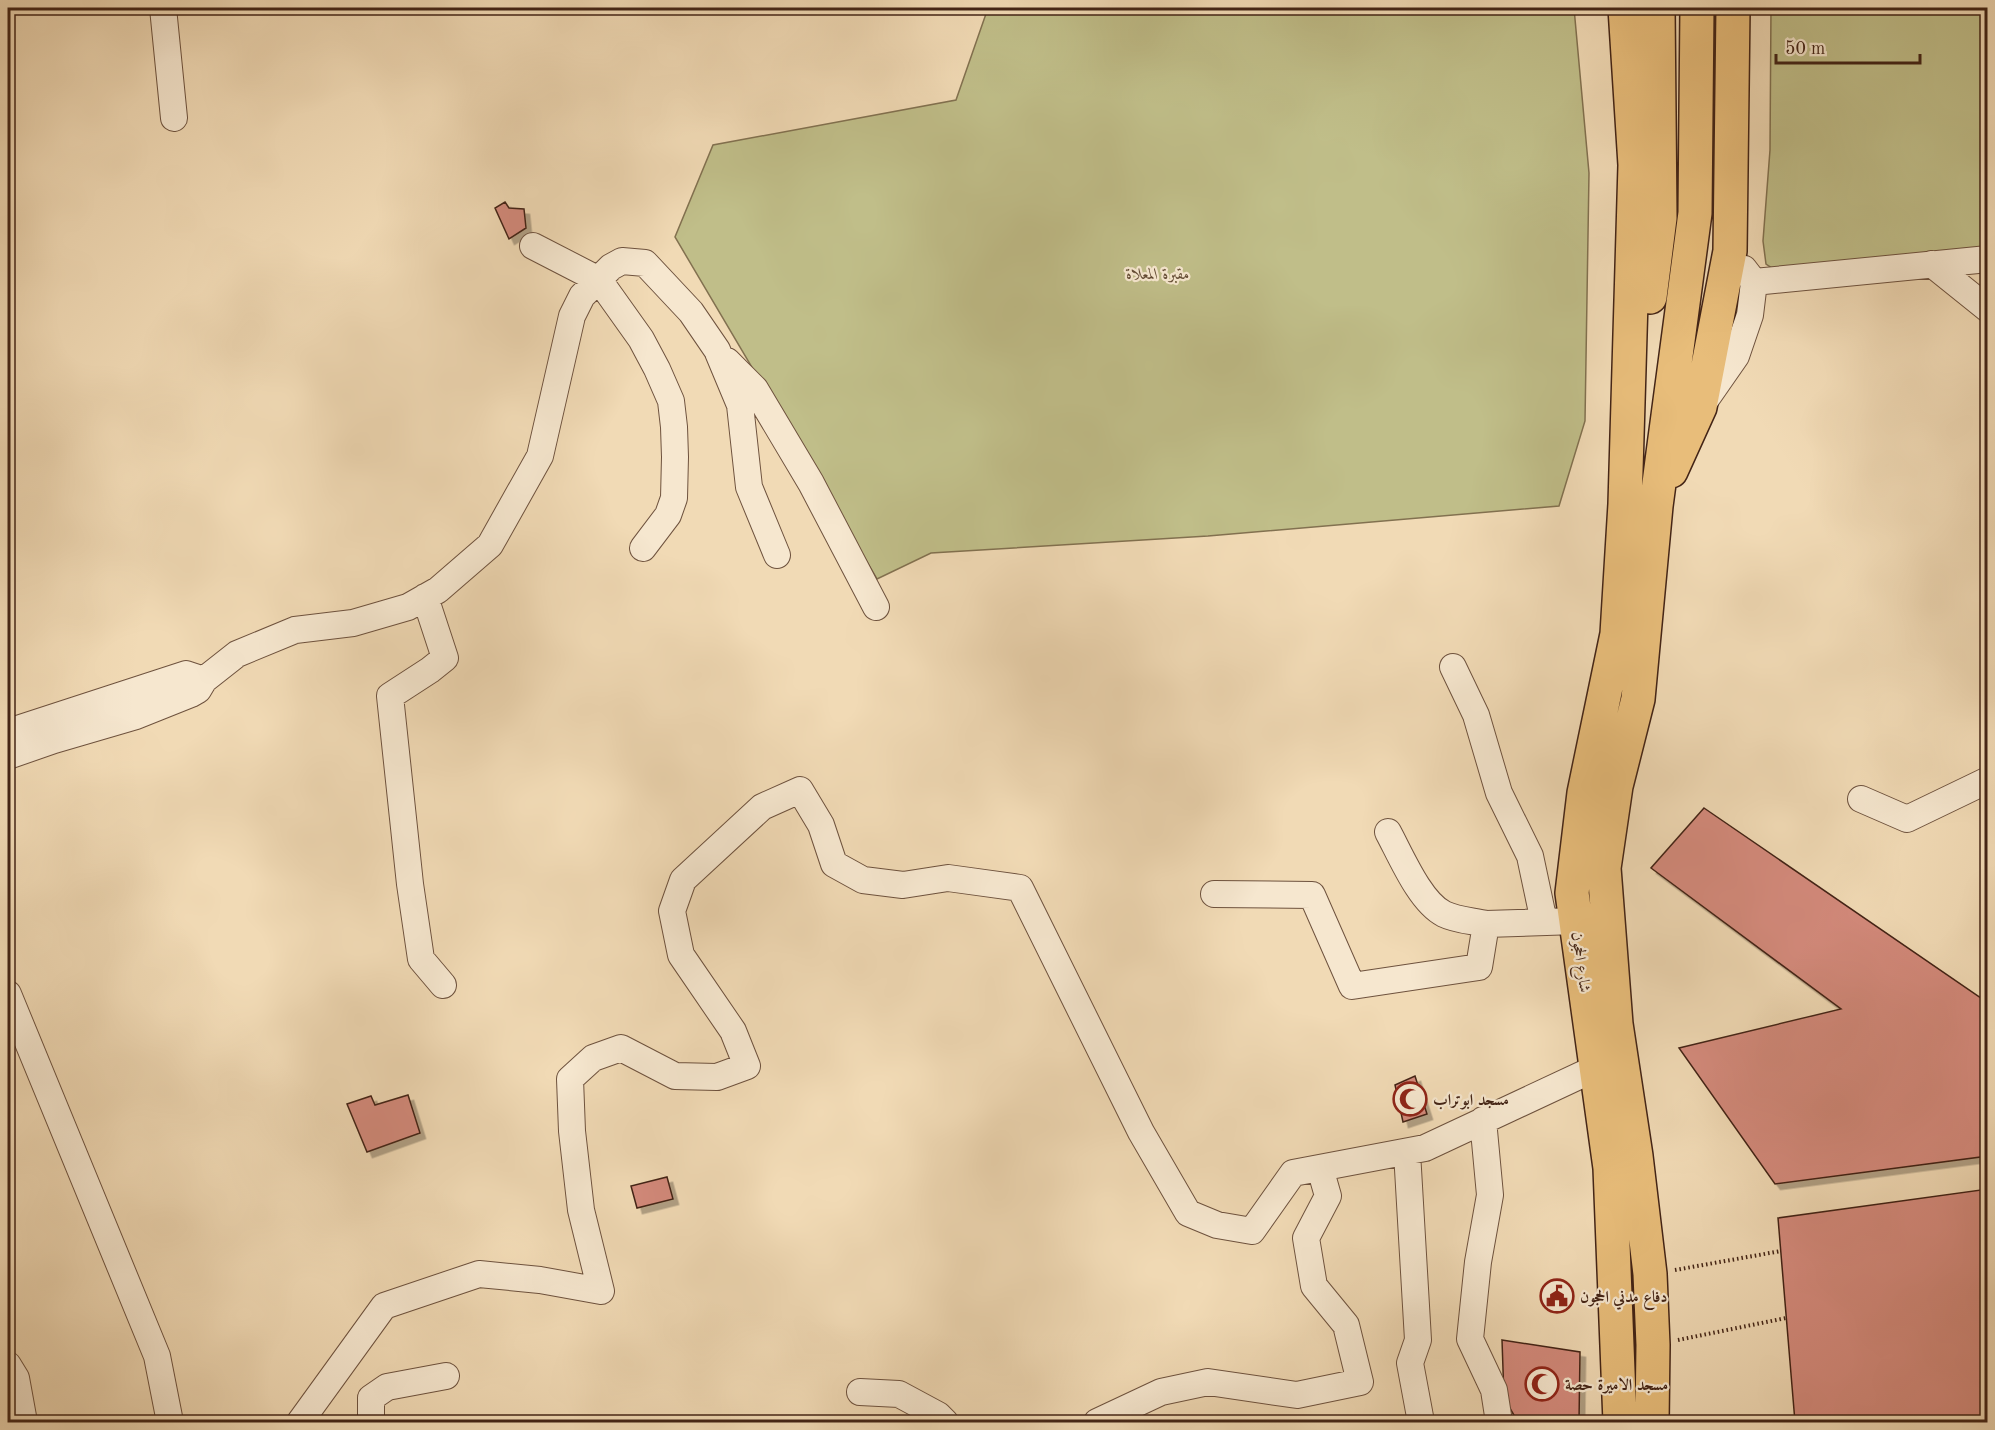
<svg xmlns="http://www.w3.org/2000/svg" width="1995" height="1430" font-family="'Old Standard TT',Amiri,serif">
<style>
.green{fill:#c0be89;stroke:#827150;stroke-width:1.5}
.building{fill:#d48a7c;stroke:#432416;stroke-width:1.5;filter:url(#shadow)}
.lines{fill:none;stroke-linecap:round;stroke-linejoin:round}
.minor-casing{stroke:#6e523e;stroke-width:28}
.major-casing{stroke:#432416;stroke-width:36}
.path{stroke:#432416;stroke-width:4;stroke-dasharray:1.5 3;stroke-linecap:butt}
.minor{stroke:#f6e7cf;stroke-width:26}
.major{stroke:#e8bd7a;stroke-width:33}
.labels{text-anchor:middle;stroke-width:4.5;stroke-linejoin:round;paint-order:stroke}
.park-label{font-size:16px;font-style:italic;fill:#624a33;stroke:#f6e7cf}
.street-label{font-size:16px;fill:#432416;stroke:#f6e7cf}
.poi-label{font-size:16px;font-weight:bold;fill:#432416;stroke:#f6e7cf;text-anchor:start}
</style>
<defs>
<filter id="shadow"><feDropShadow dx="5.5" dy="5.5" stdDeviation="0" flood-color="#0004"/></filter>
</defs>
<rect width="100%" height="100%" fill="#f1dab5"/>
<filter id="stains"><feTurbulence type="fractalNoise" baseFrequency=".00333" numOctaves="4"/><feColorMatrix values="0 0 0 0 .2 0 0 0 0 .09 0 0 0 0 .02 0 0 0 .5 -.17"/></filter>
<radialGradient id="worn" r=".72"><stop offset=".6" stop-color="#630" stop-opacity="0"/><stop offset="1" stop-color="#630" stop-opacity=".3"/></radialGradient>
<path class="green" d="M988,8H1574L1589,173L1585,421L1559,506L1208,536L931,553L877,579L675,237L713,145L956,100Z
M1771,8H1987V260L1784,276L1766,264L1763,241L1770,150Z"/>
<path class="building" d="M505,202L509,208L524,209L526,228L509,239L495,208Z
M1704,808L1988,1003V1156L1775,1184L1679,1048L1841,1009L1651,868Z
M1415,1076L1427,1114L1403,1122L1395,1085Z
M408,1095L420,1133L367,1152L347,1104L371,1096L375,1105Z
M667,1177L673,1199L637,1208L631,1186Z
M1988,1189V1422H1795L1778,1218Z
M1502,1340L1580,1352L1579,1422H1522L1515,1417L1504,1398Z"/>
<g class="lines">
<g class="minor-casing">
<path id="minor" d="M163,8L174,118
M533,246L599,280L641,339L657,369L671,401L674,427L675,457L674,498L668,515L643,548
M1932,264L1988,309
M1754,282L1988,259
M727,361L755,389L811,483L876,607
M1704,402L1736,356L1750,315L1754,282L1744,269
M425,597L445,658L430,670L390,696L410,884L421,959L443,985
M1453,667L1476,715L1499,793L1530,856L1544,922
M204,680L237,654L295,630L353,623L408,607L438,590L490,545L540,456L572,316L582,296L611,267L622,261L645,263L691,312L717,350L740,405L749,487L777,555
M8,732L186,674L204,680L198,690L191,694L136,716L54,740L8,756
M1861,799L1907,819L1988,780
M1388,832C1401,856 1420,902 1444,914C1456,920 1473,921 1486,924
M1214,894L1312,895L1352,986L1479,967L1486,924L1576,921
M8,994L157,1356L170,1422
M1483,1120L1490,1195L1478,1262L1470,1339L1494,1390L1499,1422
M1407,1152L1418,1340L1410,1363L1421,1422
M8,1365L16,1378L24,1422
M860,1392L899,1394L938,1415L945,1422
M300,1422L384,1306L479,1274L540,1280L601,1291L581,1210L572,1131L570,1079L593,1058L621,1048L675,1076L717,1077L747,1066L733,1031L681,955L672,911L683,880L762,807L800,790L821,825L834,864L863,880L903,885L948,878L1020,888L1141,1132L1188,1213L1217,1225L1252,1231L1293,1173L1425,1148L1596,1068
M371,1422V1398L387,1387L446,1376
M1097,1422L1161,1392L1208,1382L1297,1395L1360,1382L1346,1325L1314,1286L1306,1238L1328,1196L1320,1168"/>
</g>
<g class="major-casing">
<path id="major" d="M1650,297L1660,218L1658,8
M1671,471L1700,407L1730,251L1733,8
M1620,1422L1610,1168L1572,893L1584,793L1617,634L1625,504L1635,165L1625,8
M1652,1422L1653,1345L1650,1274L1636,1156L1616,1024L1604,868L1616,786L1638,699L1656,506L1695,213L1697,8"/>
</g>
<path class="path" d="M1675,1270L1781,1251
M1678,1340L1786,1318"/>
<use href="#minor" class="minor"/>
<use href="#major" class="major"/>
</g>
<defs>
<g id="mosque-ring" transform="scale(1.725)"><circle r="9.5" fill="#f6e7cf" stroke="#8f2418" stroke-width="1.5"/><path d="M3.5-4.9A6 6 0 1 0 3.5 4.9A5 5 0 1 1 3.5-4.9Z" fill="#8f2418"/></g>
<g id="civic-ring" transform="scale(1.725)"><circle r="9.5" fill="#f6e7cf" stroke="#8f2418" stroke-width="1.5"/><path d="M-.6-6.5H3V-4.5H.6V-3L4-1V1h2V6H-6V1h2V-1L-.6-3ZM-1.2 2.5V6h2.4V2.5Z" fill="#8f2418"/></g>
</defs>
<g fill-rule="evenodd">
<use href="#mosque-ring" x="1410" y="1099"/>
<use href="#civic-ring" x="1557" y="1296"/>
<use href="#mosque-ring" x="1542" y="1384"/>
</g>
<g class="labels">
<g class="park-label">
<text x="1158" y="279">مقبرة المعلاة</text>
</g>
<g class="street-label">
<text transform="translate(1582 962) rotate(82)" y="6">شارع الحجون</text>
</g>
<g class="poi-label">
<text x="1433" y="1105">مسجد ابوتراب</text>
<text x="1580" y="1302">دفاع مدني الحجون</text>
<text x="1565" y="1390">مسجد الاميرة حصة</text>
</g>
</g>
<rect width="1995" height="1430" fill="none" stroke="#f1dab5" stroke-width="30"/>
<rect x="9" y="9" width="1977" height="1412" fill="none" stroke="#432416" stroke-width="3"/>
<rect x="15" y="15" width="1965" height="1400" fill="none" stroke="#432416" stroke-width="1.5"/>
<path d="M1776 54v9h144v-9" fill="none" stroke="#432416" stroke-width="3"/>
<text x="1785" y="54" font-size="18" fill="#432416" stroke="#f6e7cf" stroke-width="4.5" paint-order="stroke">50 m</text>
<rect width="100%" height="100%" filter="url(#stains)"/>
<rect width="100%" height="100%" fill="url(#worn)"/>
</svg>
